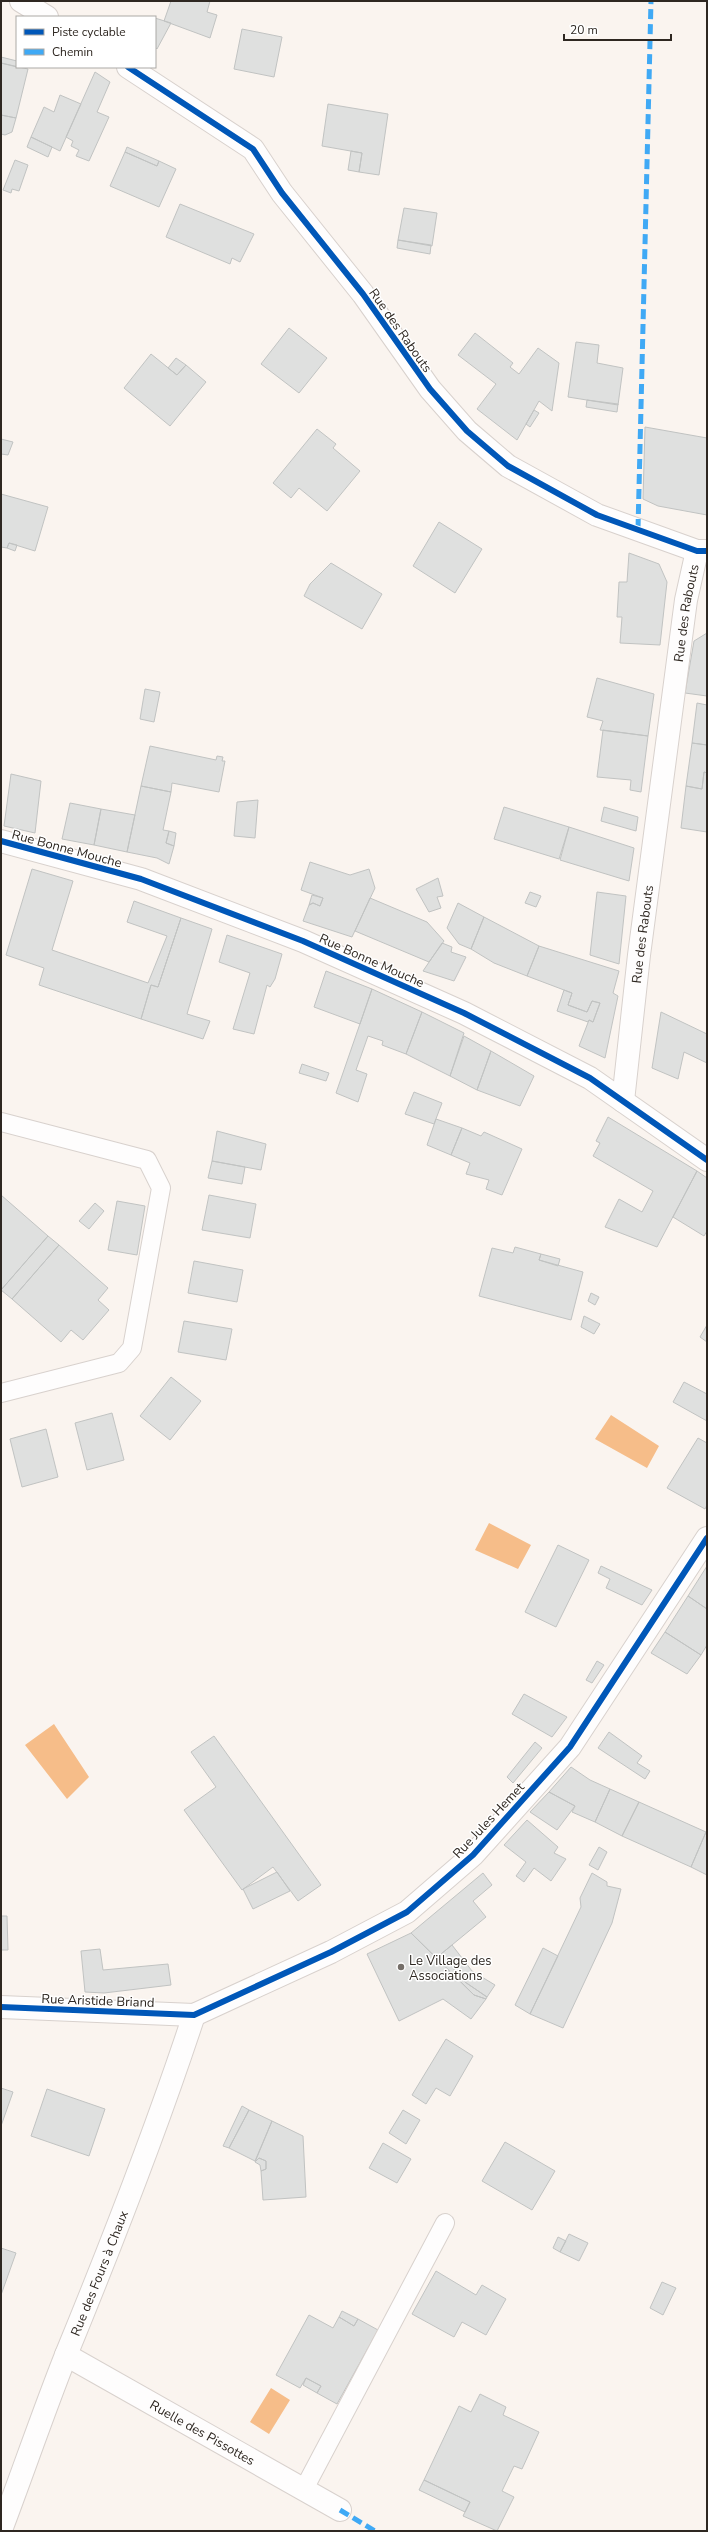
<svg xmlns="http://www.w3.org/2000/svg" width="708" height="2532" font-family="'Nunito Sans',sans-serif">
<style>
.water{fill:#f6bd89}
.building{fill:#dfe0df;stroke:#c1c3c2}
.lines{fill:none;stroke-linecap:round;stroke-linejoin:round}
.lane-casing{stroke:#d8d1cd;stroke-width:20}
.street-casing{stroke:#d8d1cd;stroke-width:24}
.lane{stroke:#fefdfd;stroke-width:18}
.street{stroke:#fefdfd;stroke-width:22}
.quiet{stroke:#3fa9f5;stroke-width:5;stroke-dasharray:10 5;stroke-linecap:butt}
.cycleway-casing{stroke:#fff;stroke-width:8}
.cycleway{stroke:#0057b8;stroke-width:6}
.poi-dot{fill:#756f69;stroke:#fff;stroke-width:1.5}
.labels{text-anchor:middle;stroke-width:3;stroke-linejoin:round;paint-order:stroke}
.street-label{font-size:13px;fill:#2e2721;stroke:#fff}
.poi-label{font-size:13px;fill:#2e2721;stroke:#fff;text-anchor:start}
</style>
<rect width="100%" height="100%" fill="#faf4ef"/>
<path class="water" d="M611,1415L659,1446L647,1468L595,1439Z
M489,1523L531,1545L518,1569L475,1550Z
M54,1724L89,1777L67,1799L25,1745Z
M271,2388L290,2400L269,2434L250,2422Z"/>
<path class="building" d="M171,1H210L207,12L217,15L210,38L164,21Z
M155,18L171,23L157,49L155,47Z
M242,29L282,37L274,77L234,69Z
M1,57L17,61V67L1,63Z
M1,63L28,69L16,118L1,115Z
M95,72L110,82L97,112L109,117L89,161L76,156L79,150L71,146L73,141L66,137Z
M60,95L81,104L60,151L31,137L44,107L54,112Z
M328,104L388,114L379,175L359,172L362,153L322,146Z
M1,115L16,118L12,132L5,135L1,134Z
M31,137L52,147L48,157L27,147Z
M127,147L159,161L157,166L125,152Z
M351,151L362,153L359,172L348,170Z
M125,152L157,166L159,161L176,169L159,207L110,186Z
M15,160L28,165L19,191L12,189L11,193L3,190Z
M180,204L254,234L240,262L232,258L230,264L166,237Z
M404,208L437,213L432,246L398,240Z
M398,240L431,245L430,254L397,248Z
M289,328L327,358L299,393L261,364Z
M475,333L513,363L510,367L519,374L538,348L559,363L552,411L539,401L517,440L477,409L496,384L458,355Z
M576,342L599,345L597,363L623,368L618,405L568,397Z
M151,354L177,375L186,365L206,382L170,426L124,388Z
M176,358L186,365L177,375L168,368Z
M587,400L618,404L617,412L586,407Z
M534,410L539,413L530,427L526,424Z
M645,427L707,438V515L658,506L643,499Z
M317,429L336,444L333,448L360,471L327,511L299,488L291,498L273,483Z
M1,439L13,442L8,455L1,454Z
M1,494L48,507L35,551L9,543L7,548L1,547Z
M439,522L482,549L455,593L413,566Z
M9,543L17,545L15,551L7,548Z
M629,553L659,564L667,582L660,645L620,643L622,617H617L619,582H627Z
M331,563L382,594L362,629L304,596L310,584Z
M707,633V696L685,693L694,641Z
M597,678L654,694L648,736L600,730L603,721L587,717Z
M145,689L160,692L154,722L140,719Z
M697,703L707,705V745L692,743Z
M603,730L648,736L641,792L630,790L631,780L597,777Z
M692,743L707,745V773L704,772L702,789L686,786Z
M150,746L216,760L217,756L223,757L222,761H225L219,792L172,783L171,792L141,786Z
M704,772L707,773V832L681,828L686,786L702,789Z
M11,774L41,781L35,833L4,826Z
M141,786L171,792L163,830L169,831L166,843L174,846L169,864L157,858L127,852Z
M258,800L255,838L234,836L237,802Z
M70,803L101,809L94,845L62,839Z
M504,807L569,827L559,859L494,839Z
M604,807L638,817L636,831L601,821Z
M101,809L135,815L127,852L94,845Z
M569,827L634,848L629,881L560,860Z
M169,831L176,833L174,846L166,843Z
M310,862L350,875L369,869L375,888L352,937L303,921L309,905L313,903L320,906L323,898L301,890Z
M32,869L73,881L52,950L148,983L167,936L127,922L134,901L181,918L158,987L151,985L141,1019L39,985L44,968L6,955Z
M438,878L443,896L437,897L441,908L429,912L416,889Z
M530,892L541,896L536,907L525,903Z
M597,892L626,896L619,964L590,955Z
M312,895L323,898L320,906L313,903L309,905Z
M370,898L427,922L444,941L429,962L355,931Z
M458,903L484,917L471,949L459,944L447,928Z
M484,917L539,946L527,976L494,963L471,949Z
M181,918L212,929L187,1014L210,1021L203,1039L141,1019L151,985L158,987Z
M227,935L282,954L275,979L270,987L267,985L254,1034L233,1029L250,973L219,962Z
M442,943L452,947L451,952L466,957L454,981L423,971Z
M539,946L619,971L613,993L618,996L605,1058L579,1046L589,1020L593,1022L600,1003L592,1001L587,1012L568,1005L572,993L527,976Z
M326,971L372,989L360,1024L314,1007Z
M372,989L422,1012L406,1054L382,1045L383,1041L368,1036L356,1070L367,1074L358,1102L336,1093Z
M564,990L572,993L568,1005L587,1012L592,1001L600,1003L593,1022L589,1020L588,1022L557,1011Z
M422,1012L464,1033L450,1076L406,1054Z
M661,1012L707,1034V1063L684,1052L678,1079L652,1068Z
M464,1036L491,1051L477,1090L450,1076Z
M491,1051L534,1076L520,1106L477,1090Z
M302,1064L329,1073L326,1081L299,1073Z
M414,1092L442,1103L434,1124L405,1114Z
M608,1117L697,1171L657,1247L605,1227L619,1199L642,1212L653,1191L593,1156L600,1143L596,1141Z
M436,1119L462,1128L451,1155L427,1145Z
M462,1128L481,1136L484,1132L522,1149L502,1195L486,1189L489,1180L466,1174L470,1163L451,1155Z
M217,1131L266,1144L261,1170L212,1161Z
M212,1161L245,1167L242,1184L208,1178Z
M697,1171L707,1178V1231L704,1236L673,1217Z
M1,1195L48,1236L1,1290Z
M209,1195L256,1204L250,1238L202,1230Z
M117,1201L145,1206L137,1255L108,1250Z
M95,1203L104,1211L89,1229L79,1221Z
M48,1236L59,1245L12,1299L1,1290Z
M59,1245L108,1288L98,1300L109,1310L83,1340L71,1330L61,1342L12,1299Z
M515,1247L541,1254L539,1260L583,1272L571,1320L479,1296L492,1248L513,1253Z
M541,1254L560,1259L558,1266L539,1260Z
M194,1261L243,1270L237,1302L188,1293Z
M591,1293L599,1297L595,1305L588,1301Z
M584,1316L600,1324L594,1334L581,1327Z
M184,1321L232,1329L226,1360L178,1352Z
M707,1325V1342L700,1337Z
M171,1377L201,1401L170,1440L140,1416Z
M684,1382L707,1394V1421L673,1402Z
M112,1413L124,1460L87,1470L75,1423Z
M46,1429L58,1477L22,1487L10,1439Z
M698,1438L707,1443V1505L705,1509L667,1488Z
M558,1545L589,1560L556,1627L525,1612Z
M601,1566L652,1590L642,1605L606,1588L610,1579L598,1573Z
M707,1566V1609L688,1596Z
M688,1596L707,1609V1645L701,1655L665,1632Z
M665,1632L701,1655L687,1674L651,1653Z
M597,1661L604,1665L592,1683L586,1680Z
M524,1694L567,1717L552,1737L512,1714Z
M609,1732L642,1756L637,1763L650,1771L645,1779L598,1748Z
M214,1736L321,1885L298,1901L273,1867L242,1890L184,1810L216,1787L191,1752Z
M535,1742L542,1748L513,1783L507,1777Z
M571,1767L590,1780L610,1789L595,1822L572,1812L575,1806L549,1792Z
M610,1789L639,1802L622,1836L595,1822Z
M549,1792L575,1806L557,1830L530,1812Z
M639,1802L706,1832L691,1867L622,1836Z
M527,1820L558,1847L554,1853L566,1859L551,1881L534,1868L524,1882L516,1876L526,1862L504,1845Z
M706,1832L707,1833V1875L691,1867Z
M599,1847L607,1852L598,1870L589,1865Z
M277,1872L290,1891L253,1909L243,1889Z
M483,1873L492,1885L473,1901L486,1917L441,1954L465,1982L487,1997L486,1999L474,1995L411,1933Z
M592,1873L607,1882V1886L621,1889L612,1923L563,2028L530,2014L581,1907L580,1898Z
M1,1916H7L8,1950H1Z
M411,1933L474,1995L486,1999L471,2019L443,1999L399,2021L367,1954Z
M452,1945L472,1971L495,1985L487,1997L465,1982L441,1954Z
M543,1948L558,1956L530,2014L515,2005Z
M100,1949L103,1970L168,1964L171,1985L104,1993L85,1992L81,1951Z
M446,2039L473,2056L450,2096L436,2088L426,2104L412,2095Z
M1,2088L13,2092L1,2126Z
M47,2089L105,2109L89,2156L31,2136Z
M242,2106L249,2110L229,2148L223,2146Z
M249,2110L272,2121L255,2161L229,2148Z
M403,2110L420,2120L406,2144L389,2133Z
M272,2121L303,2136L306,2197L263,2200L261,2171L266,2169V2161L259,2158L255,2162Z
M505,2142L555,2171L532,2210L482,2181Z
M383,2143L411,2159L397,2183L369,2168Z
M259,2158L266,2161V2169L261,2171L260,2165L255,2162Z
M569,2234L588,2243L579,2261L560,2252Z
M558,2237L566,2241L560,2252L553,2248Z
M1,2248L16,2253L1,2295Z
M436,2271L476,2295L482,2285L506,2299L486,2335L462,2322L454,2337L412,2314Z
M662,2282L676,2288L663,2315L650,2308Z
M342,2311L358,2319L354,2326L339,2317Z
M309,2315L333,2328L339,2317L354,2326L358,2319L378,2330L337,2404L317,2393L321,2386L306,2378L300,2388L276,2375Z
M306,2378L321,2386L317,2393L303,2385Z
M480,2394L506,2407L503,2415L539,2432L522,2469L514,2466L502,2491L514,2497L497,2531L463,2516L470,2502L424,2480L459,2406L471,2412Z
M424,2480L470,2502L465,2512L419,2490Z"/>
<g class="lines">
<g class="lane-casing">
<path id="lane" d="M1,1122L147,1160L161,1188L132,1348L119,1363L1,1393
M304,2489L445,2223"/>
</g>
<g class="street-casing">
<g id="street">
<path d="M21,1L47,17"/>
<path d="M128,67L253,149L282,193L363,294L430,389L467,431L508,466L597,515L697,551H707"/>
<path d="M1,841L141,879L303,941L464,1013L590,1078L707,1160"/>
<path id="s1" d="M623,1101L639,955L686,600L697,551"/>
<path d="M1,2007L194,2015L331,1952L407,1912L473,1855L570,1747L707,1538"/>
<path id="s2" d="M66,2355L340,2510"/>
<path id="s3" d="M1,2530C23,2472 43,2413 66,2355C112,2243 156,2131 194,2015"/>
</g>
</g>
<use href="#lane" class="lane"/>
<use href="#street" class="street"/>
<path class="quiet" d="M638,529L651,1
M340,2510L375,2531"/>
<g class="cycleway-casing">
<path id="cycleway" d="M128,67L253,149L282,193L363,294L430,389L467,431L508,466L597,515L697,551H707
M1,841L141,879L303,941L464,1013L590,1078L707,1160
M1,2007L194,2015L331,1952L407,1912L473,1855L570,1747L707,1538"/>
</g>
<use href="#cycleway" class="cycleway"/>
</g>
<circle class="poi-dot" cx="401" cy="1967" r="4"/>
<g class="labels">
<g class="street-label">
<text transform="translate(401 330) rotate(55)" y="5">Rue des Rabouts</text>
<text dy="5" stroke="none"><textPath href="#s1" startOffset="492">Rue des Rabouts</textPath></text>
<text transform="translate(67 848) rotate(15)" y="5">Rue Bonne Mouche</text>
<text dy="5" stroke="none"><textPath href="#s1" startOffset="168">Rue des Rabouts</textPath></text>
<text transform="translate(372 960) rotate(24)" y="5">Rue Bonne Mouche</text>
<text transform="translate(488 1820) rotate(-47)" y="5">Rue Jules Hemet</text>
<text transform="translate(98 2000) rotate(2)" y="5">Rue Aristide Briand</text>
<text dy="5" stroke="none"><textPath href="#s3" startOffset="275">Rue des Fours à Chaux</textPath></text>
<text dy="5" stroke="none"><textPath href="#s2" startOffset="157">Ruelle des Pissottes</textPath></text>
</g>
<g class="poi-label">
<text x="409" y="1965">Le Village des<tspan x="409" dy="15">Associations</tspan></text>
</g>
</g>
<rect width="708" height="2532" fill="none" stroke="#2e2721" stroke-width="4"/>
<rect x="16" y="16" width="140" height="52" fill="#ffffff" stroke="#aba9a6"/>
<rect x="24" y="29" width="20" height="6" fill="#0057b8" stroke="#aba9a6"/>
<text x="52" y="36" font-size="12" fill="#2e2721">Piste cyclable</text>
<rect x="24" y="49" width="20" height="6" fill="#3fa9f5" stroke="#aba9a6"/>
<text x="52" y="56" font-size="12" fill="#2e2721">Chemin</text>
<path d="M564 34v6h107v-6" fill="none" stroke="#2e2721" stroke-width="2"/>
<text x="570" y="34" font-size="12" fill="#2e2721" stroke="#ffffff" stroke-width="3" paint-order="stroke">20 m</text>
</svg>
